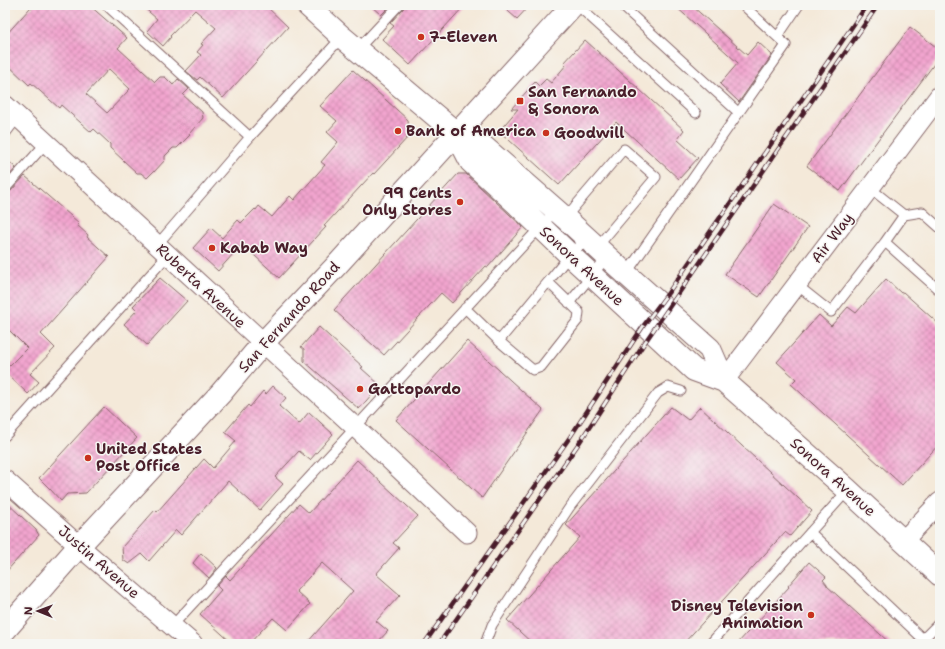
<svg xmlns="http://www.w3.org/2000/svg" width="945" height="649" font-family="'Shantell Sans',sans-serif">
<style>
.building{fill:url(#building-cross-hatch);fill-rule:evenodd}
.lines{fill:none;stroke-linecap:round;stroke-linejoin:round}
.lane-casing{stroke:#866668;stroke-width:11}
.street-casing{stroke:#866668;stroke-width:21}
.secondary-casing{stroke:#866668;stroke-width:24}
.primary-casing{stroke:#866668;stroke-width:24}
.lane{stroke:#fff;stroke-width:9}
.street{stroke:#fff;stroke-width:19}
.secondary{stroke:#fff;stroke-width:22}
.primary{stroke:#fff;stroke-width:22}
.rail-casing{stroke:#4a1f2b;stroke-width:4.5}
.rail{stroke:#f6f6f2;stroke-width:3;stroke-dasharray:9;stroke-linecap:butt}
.poi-dot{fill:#c8321e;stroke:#f6f6f2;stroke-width:1.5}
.labels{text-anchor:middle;stroke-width:3;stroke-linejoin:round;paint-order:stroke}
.poi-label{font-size:15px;font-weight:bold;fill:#4a1f2b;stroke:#f6f6f2;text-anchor:start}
.street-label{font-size:15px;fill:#4a1f2b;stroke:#f6f6f2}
</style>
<defs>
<pattern id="building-cross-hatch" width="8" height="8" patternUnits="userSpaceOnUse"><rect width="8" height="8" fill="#f2a5cf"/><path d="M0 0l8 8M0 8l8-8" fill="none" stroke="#c686a8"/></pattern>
</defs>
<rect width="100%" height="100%" fill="#f6f6f2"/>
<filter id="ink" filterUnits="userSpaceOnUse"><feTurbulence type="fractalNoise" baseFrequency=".025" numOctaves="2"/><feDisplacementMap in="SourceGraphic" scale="8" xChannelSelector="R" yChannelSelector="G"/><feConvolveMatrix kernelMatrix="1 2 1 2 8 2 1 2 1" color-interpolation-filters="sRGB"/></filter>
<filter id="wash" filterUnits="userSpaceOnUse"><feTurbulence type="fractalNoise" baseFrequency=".012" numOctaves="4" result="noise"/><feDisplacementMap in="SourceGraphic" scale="16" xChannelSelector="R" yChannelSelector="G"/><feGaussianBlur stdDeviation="0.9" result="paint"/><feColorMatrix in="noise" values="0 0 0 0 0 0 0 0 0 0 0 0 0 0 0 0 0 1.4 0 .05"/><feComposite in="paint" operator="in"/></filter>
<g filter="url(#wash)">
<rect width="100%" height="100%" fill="#f4e9d9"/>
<g id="blocks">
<path class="building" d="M34,5H89L127,38L118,48L155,82L160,77H165L173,85L178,79L189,89L183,95L202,112L203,118L189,134L190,135L177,148H173L165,156V160L154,172V171L147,178L141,173H137L110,148V144L94,129L91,132L61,105L59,108L31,83L29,85L5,62V36L30,8L31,9ZM109,69L130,89L107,113L86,94Z
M141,5H265L288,27L223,98L200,77L197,80L186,71L201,55L197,52L203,45L201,44L216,28L195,10L170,36L171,37L163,46L147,31L157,19Z
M370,5H391L381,15Z
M405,5H465L410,65L382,39L394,26L390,23L403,9Z
M501,5H530L517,19Z
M674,5H691L747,55L758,42L772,55L739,102L720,84L738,63Z
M910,27L940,50V56L840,191L807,166Z
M585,40L684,130L677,139L698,158L679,179L616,122L559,185L499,131L518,109H511L535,82L539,86L546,79L551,83L566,65L564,63Z
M353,70L408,120L409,136L374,174L373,173L324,226L326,227L279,278L242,244L218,271L193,248L211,228L222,238L238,220L241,223L255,209L256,210L259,206L272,217L290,196L294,200L325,165L321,162L338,142L327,132L337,121L320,106Z
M5,158L16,168L5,180Z
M458,174H466L523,227L488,267L486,266L452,303L441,293L384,355L334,310Z
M25,176L79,223L77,225L88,235L87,237L109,257L41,334L55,348L30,374L39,382L28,394L5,372V370L27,348L5,326V195L9,193Z
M774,204L808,227L759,297L725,274Z
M160,278L187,301L147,345L124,324L137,310L133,306Z
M886,279L901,293L903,292L940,325V443L902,485L791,384L796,379L777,362L819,315L831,326L848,307L856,313Z
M319,327L363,367L361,368L380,385L359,409L304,361V349L301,347Z
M467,341L543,410L482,498L396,420Z
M273,386L286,398L279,406L299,424L309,412L333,434L310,460L299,451L275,477L283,484L260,510L228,481L181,535L176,530L149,561L142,554L129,564L123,560L122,547L155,510L157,512L204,459L213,468L236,441L225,432L248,405L250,407L263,391L266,394Z
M104,407L137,438L86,493L67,494L61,501L50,489L39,478Z
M671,407L688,420L700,407L812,511L790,536L785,532L683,644H533L507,620L580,537L566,525Z
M357,460L418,516L393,543L399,548L376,574L400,595L376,621L388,631L376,644H306L353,591L322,563L296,591L310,604L287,630L273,618L249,644H233L200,614L221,590L217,586L226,576L230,580L299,504L309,513Z
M5,501L36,530L39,535L5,573Z
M201,553L217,568L209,578L193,563Z
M809,562L826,577L823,580L827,585V586L891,644H737L789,587L788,586Z"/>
</g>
</g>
<g filter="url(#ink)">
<use href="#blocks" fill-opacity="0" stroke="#866668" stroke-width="1"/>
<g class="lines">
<g class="lane-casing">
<path id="lane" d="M106,5L250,137
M577,5L696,113
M621,5L739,113
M778,36L799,5
M357,50L399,5
M5,134L18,117
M870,188L904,215
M5,189L46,143
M565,218L624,149L656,177L597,247
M940,228L922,212L904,215L885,242L940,291
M157,245L250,137L342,37
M626,274L786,45L743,5
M548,282L565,261L587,238
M797,285L831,312L885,242
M569,303L607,257
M465,308L499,341L533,370L541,367L578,320L579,312L548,282L499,341
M5,436L168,255
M810,532L923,639
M173,625L556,210
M485,644L492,625L569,508L658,393L668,387L681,391
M710,644L848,490
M918,644L940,622"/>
</g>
<g class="street-casing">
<path id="street" d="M5,105L355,427L467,533
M724,381L940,95
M5,480L79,546L193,644
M903,541L940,502"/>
</g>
<g class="secondary-casing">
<path id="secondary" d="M307,5L342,37L456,133L484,147L565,218L626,274L710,349L724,381
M456,133L471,162L518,205L574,259L694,370L724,381L848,490L940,575"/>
</g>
<g class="primary-casing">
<path id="primary" d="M5,630L79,546L221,393L263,343L336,266L573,5"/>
</g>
<use href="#lane" class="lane"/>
<use href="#street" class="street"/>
<use href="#secondary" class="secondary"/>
<use href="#primary" class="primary"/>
<g class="rail-casing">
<path id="rail" d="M424,644L570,437L644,325L668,293L867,5
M439,644L579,443L643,345L878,5"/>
</g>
<use href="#rail" class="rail"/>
</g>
</g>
<g class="poi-dot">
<circle cx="421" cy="37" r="4"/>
<rect x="516" y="97" width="8" height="8" rx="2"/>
<circle cx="398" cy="131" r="4"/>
<circle cx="546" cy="133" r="4"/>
<circle cx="460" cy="202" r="4"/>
<circle cx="212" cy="248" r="4"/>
<circle cx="360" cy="389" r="4"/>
<circle cx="88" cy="458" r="4"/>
<circle cx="811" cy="615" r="4"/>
</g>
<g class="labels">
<g class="poi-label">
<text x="429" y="42">7-Eleven</text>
<text x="528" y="97">San Fernando<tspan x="528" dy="17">&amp; Sonora</tspan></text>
<text x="406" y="136">Bank of America</text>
<text x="554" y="138">Goodwill</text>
<text x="452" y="198" text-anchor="end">99 Cents<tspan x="452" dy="17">Only Stores</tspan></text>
<text x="220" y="253">Kabab Way</text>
<text x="368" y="394">Gattopardo</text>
<text x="96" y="454">United States<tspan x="96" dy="17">Post Office</tspan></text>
<text x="803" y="611" text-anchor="end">Disney Television<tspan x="803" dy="17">Animation</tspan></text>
</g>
<g class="street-label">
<text transform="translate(832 238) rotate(-53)" y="5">Air Way</text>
<text transform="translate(582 266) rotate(43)" y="5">Sonora Avenue</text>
<text transform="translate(201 286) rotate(43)" y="5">Ruberta Avenue</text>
<text transform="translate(289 317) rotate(-48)" y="5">San Fernando Road</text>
<text transform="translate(833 477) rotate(42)" y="5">Sonora Avenue</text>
<text transform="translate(99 562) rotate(41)" y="5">Justin Avenue</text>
</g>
</g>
<rect width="945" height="649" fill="none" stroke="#f6f6f2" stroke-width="20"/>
<g transform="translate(38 611) rotate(271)" stroke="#f6f6f2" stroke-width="3" paint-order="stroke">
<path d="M0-3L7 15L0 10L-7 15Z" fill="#4a1f2b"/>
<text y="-6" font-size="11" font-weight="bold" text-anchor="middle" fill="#4a1f2b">N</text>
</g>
</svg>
